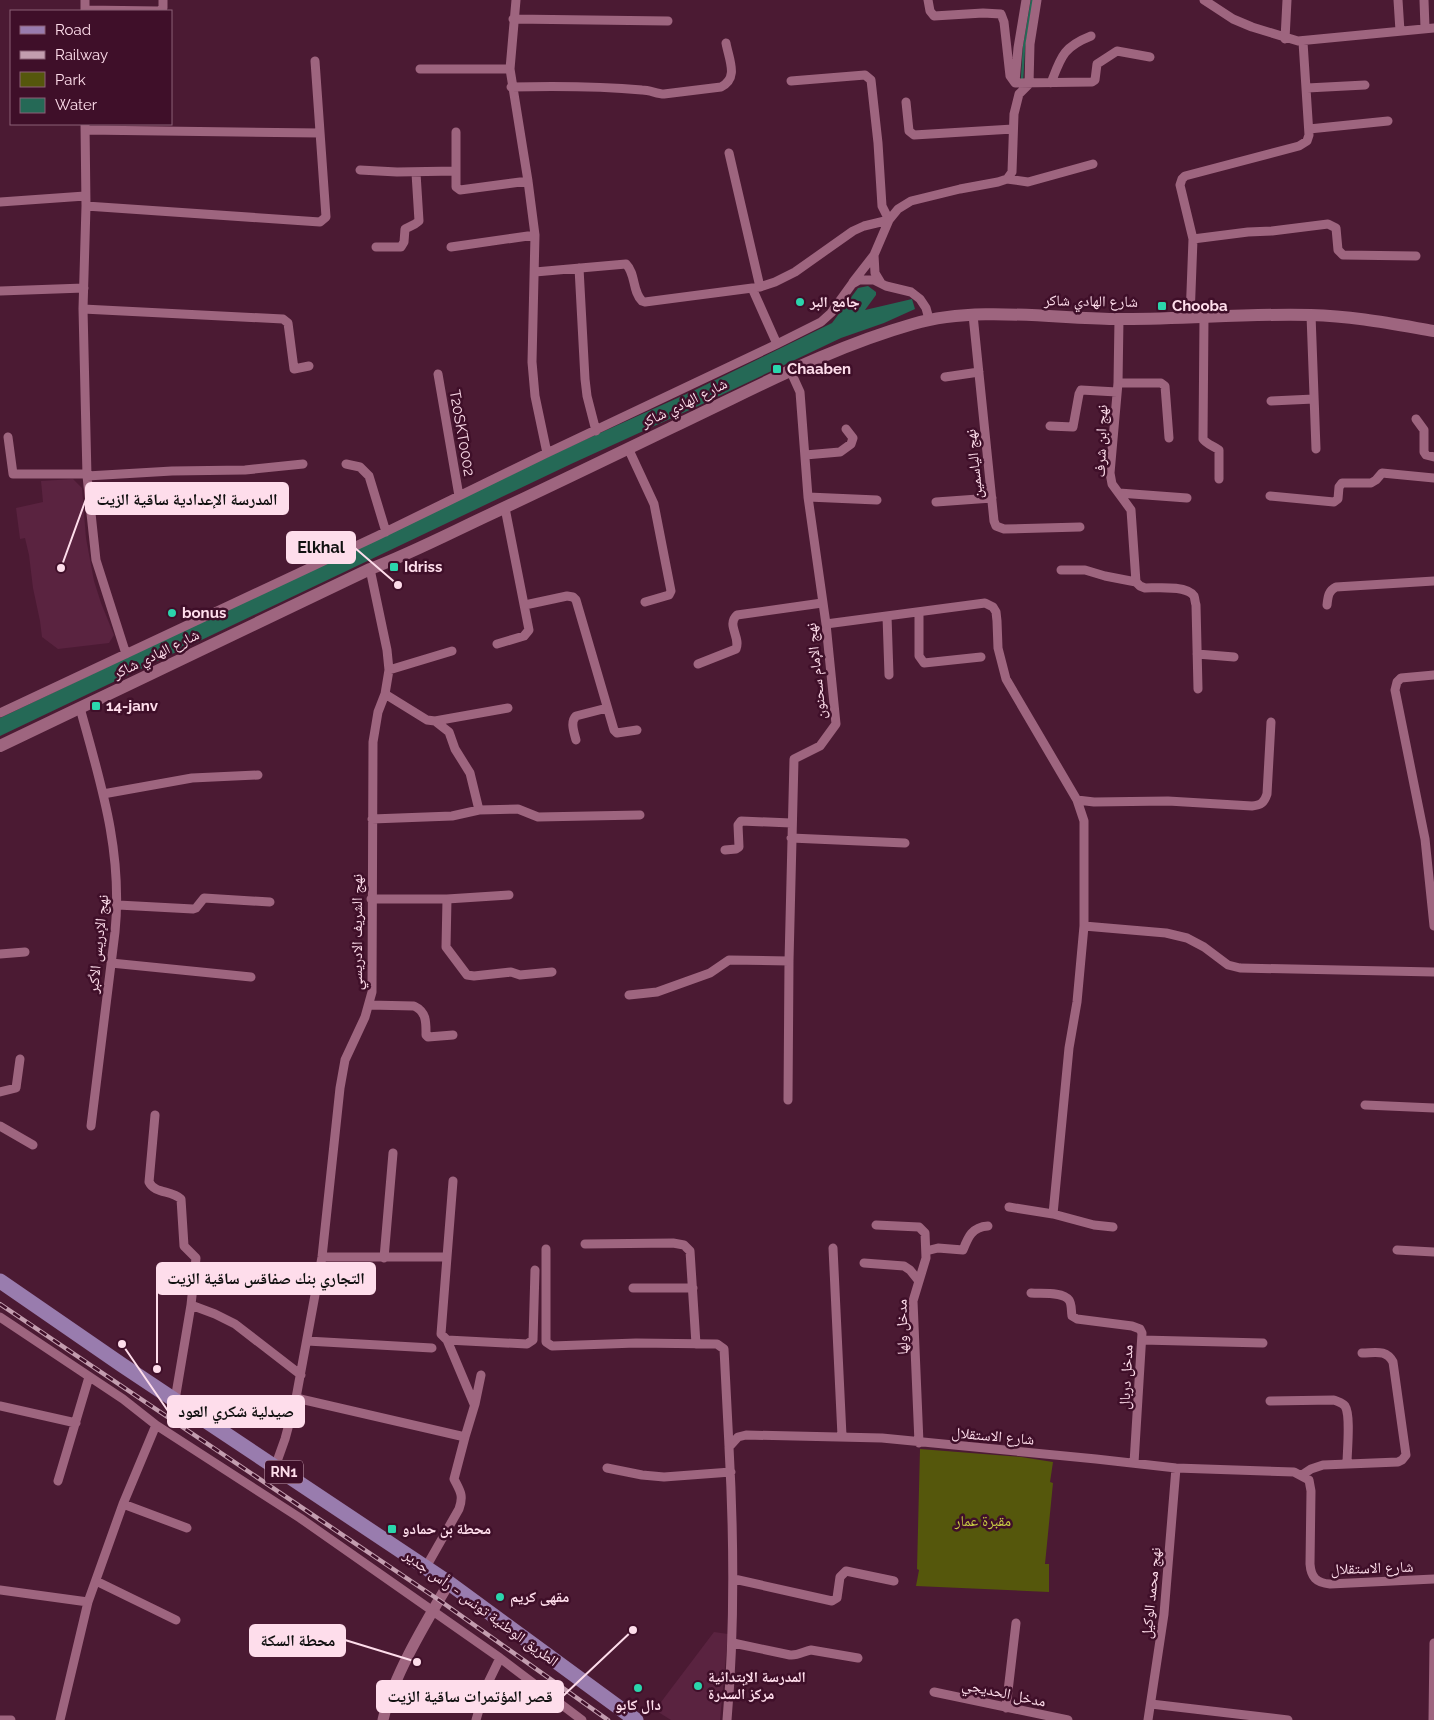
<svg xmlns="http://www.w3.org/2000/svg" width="1434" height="1720" font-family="Raleway,'Noto Naskh Arabic',sans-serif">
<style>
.built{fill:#5a2340}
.green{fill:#55570c}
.water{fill:#256956}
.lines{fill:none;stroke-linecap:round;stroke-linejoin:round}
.stream{stroke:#256956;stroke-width:2.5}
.minor{stroke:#9e657f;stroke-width:9}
.tertiary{stroke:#9e657f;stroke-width:11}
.secondary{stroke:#9e657f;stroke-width:12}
.primary{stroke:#997cae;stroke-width:15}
.rail-casing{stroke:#c39daf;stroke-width:4.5}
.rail{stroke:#3f0f29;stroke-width:2.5;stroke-dasharray:8;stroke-linecap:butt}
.poi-dot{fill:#2bd5ac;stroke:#3f0f29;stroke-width:2}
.labels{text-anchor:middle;stroke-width:5;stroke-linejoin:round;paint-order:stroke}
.shield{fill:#3f0f29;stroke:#c59fb1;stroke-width:1}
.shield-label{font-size:14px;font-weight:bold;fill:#feddeb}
.street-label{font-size:15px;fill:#feddeb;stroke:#3f0f29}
.poi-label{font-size:15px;font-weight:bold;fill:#feddeb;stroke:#3f0f29;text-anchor:start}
.park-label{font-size:15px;fill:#c7cc44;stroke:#3f0f29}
.leader{fill:none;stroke:#feddeb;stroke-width:2}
.callout-dot{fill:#feddeb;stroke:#3f0f29;stroke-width:2}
.callout{fill:#feddeb;stroke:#feddeb;stroke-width:2}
.callout-label{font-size:16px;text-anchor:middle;font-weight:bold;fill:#111}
</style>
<rect width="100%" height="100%" fill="#4b1a33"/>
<path class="built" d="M73,479L82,488L86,538L94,581L101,603L114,635L109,643L58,649L42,637L40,621L33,588L29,555L25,538L20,539L16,508L43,502L41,481Z
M714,1632L728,1634L720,1720H671L655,1710Z"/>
<path class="green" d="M920,1449L1021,1457L1053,1462L1050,1482L1053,1483L1045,1564H1049V1592L916,1586L919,1570L917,1569Z"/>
<path class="water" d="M868,286L876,292V295L865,310L912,299L915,309L884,323L841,338L696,407L571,464L0,736V718L569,447L693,391L832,323L858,288Z"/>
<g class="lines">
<path class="stream" d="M1022,80L1024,47L1032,0"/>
<path class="minor" d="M85,0V11
M516,0L510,69L528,181L535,235L532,362L535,396L547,453
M928,0L930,11L934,16L983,13L1001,14L1004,22L1010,76L1015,83L1092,82L1095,80L1097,64L1117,51L1150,57
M1204,0L1233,19L1252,27L1298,41L1434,28
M1398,0L1400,31
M1424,0L1425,28
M85,10L159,11L163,8V0
M513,19L668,21
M1285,39L1287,0
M420,69H510
M791,81L865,75L871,80L878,143L882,206L889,220
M1015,82L1018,48L1026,0
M1051,83C1061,57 1063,47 1091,36
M511,87C555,86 598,86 642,90C650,90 657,94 664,94L721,87C739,78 729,60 726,43
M1307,88L1365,85
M906,102L909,131L914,135L1013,129
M85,124L86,206L83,309L87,476L96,560L126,654
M1309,129L1388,121
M85,130L320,133
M456,132V187L460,190L528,181
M729,153L760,287
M360,170L397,172L456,171
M1007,179L1028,182L1093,164
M0,202L85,196
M86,206L320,222L326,217L315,61
M1193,239L1248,232L1272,231L1328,224L1336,228L1338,250L1343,255L1416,256
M376,247H401L404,242L405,229L415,224L419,221L416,173
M451,247L535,235
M874,255L875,273L881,283
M579,268L585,379L587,396L596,431
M535,272L626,264C636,274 632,291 642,301L645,302L760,287L775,282L795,272L853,231L864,226L889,220
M853,282L874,255L889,220L898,209L911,201L960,189L998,182L1007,179L1012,172L1014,114L1019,94L1029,84L1030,44L1037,0
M752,288L777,344
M0,291L84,288
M83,309L283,319L288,323L294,369L309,366
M973,315L994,521L996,526L1004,529L1080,527
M1311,315L1316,449
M1204,317L1203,439C1206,444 1214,446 1219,450V479
M1190,318L1193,239L1180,185L1182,179L1185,176L1299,146L1307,141L1309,135L1303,42
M1119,319L1118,383L1110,473L1112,484L1131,510L1136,582L1140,586L1145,588C1157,588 1187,585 1194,596C1195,599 1195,602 1196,605L1198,689
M438,374L459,496
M945,377L979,372
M1118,383H1161L1165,386L1169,438
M1271,401L1314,399
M1416,419L1424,430V452L1426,455L1434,457
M1050,426L1073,427L1079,394L1081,390L1117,392
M8,437L13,474H87
M628,448L654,504L671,591L669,595L645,602
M805,455L840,452L851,444L853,438L846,429
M346,464L360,467L369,476L386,532
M87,476L172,471L245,470L303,464
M1119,493L1187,498
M1270,496L1334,502L1338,499L1339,487L1342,483H1371L1376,480L1382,473L1434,478
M808,497L877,500
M936,502L992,498
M1061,570H1085L1105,576L1136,582
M525,605L567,596L573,597L576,600L614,730L617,733L637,730
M1327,605C1328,597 1328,591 1336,587L1434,581
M919,612V656L924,663L981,657
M887,616L889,675
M826,624L985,603L993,607L996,612L997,621L998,648L1006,679L1077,800L1084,821V926L1077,1002L1069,1048L1053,1214L1094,1225L1113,1227
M497,644L524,636L529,630L505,508
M1197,654L1234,657
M698,664L736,649C741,637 726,625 737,615L822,603
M389,670L452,651
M1434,675L1401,678L1397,682L1395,690L1425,839L1434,926
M385,694L427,720L435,721L508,708
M80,708C101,784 123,852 115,932L91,1126
M0,713L377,536L547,453L777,344L821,322L831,313L852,284L859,280H874L886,286L911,292L920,299L926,308L929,319
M435,721L449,732L455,749L470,773L479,810
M576,740C574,732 570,722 576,716L607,708
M103,794L192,778L258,775
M1077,800L1094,802L1168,801L1252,806C1261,805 1264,803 1267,794L1271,722
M372,819L452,816L479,810L518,809L538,817L640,815
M791,838L905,843
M725,850L736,849L739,847L738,825L741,821L791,823
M371,899H447L509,895
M447,899L446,947L467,975L474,976L511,972L520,975L552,972
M118,905L193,909L196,908L204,898L270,902
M1084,926L1166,933L1187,938L1204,947L1228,965L1240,968L1434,972
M0,954L25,952
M111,963L251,977
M629,995L657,992L710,973L729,960L789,961
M369,1005L414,1006C427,1012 426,1023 426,1035L428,1037L453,1035
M0,1092L16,1088L20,1059
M788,1100L789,961L794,759L820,746L836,724L826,624L808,497L800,392L790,370
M1365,1105L1434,1108
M155,1115L149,1182C155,1194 171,1190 181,1199L184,1246L196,1258L191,1305L175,1400
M0,1126L33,1145
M1009,1207L1053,1214
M876,1225L919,1227L925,1233L926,1258L913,1301L919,1443
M585,1244L673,1243L684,1245L690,1251L696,1344
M833,1248L842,1436
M546,1249V1342L552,1346L636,1343L717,1344L724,1349L729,1446
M1397,1250L1434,1252
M926,1251L938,1248L963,1250C968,1237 972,1227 988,1226
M322,1257H447L453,1181
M447,1257L441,1334L447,1340L527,1344L533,1340L535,1270
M384,1258L393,1153
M864,1263L904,1266L910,1270L918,1280
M633,1288H693
M1031,1293C1041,1294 1062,1291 1069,1300C1072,1304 1071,1311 1072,1316L1077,1319L1132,1326L1140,1329L1142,1333L1134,1463
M191,1305L215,1314L235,1324L301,1375
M0,1317L123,1399L156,1425L300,1518L500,1658L582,1720
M447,1340L474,1404
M1142,1340L1263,1343
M307,1341L432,1348
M296,1398L465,1437L475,1404L481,1375
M1270,1401L1334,1400C1338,1402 1342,1402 1345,1406C1351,1415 1347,1451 1347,1464
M0,1406L76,1423
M275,1467L285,1439L296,1398L322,1257L340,1088L345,1060L365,1017L372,992L373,742L378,712L385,694L389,670L387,650L370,569
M607,1468L642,1475L664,1477L731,1472
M1302,1475L1311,1469L1323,1465L1398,1462L1402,1460L1406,1455L1393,1362C1386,1349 1375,1353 1362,1353
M58,1481L89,1377
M123,1504L187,1528
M426,1567L459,1509C464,1495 460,1491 454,1479L465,1437
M734,1579L832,1601L837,1598L840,1577L846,1571L894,1581
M96,1581L176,1620
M0,1590L88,1602
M733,1643L790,1655C798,1656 804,1651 811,1650L858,1658
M934,1692L1068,1720
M1151,1704L1288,1720
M1006,1708L1016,1623
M0,1720H11
M60,1720L88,1602L123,1504L156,1425
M476,1720L485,1689L500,1658
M727,1720C735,1629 734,1538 729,1447L738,1437L746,1435L882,1438L1096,1459L1176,1468L1294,1472L1309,1480L1311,1491L1310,1564C1311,1577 1316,1583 1330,1584L1434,1579
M1148,1720L1164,1614L1176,1468
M1433,1720L1434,1643"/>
<path class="tertiary" d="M383,1720C393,1676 426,1622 449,1583"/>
<path class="secondary" d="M0,746L370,569C412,553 452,532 493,513C572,476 652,437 731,399C790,370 850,342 913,324C974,306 1050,318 1114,319C1180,320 1246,313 1311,315C1353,316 1393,324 1434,331"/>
<path class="primary" d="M0,1281L122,1365L449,1583L636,1720"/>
<g class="rail-casing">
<path id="rail" d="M0,1304L439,1600L608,1720"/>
</g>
<use href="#rail" class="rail"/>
</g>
<g class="poi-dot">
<circle cx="800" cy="302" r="5"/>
<rect x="1157" y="301" width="10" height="10" rx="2.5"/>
<rect x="772" y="364" width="10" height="10" rx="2.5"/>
<rect x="389" y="562" width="10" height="10" rx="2.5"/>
<circle cx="172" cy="613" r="5"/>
<rect x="91" y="701" width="10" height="10" rx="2.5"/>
<rect x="387" y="1524" width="10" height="10" rx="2.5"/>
<circle cx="500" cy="1597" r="5"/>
<circle cx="698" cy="1686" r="5"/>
<circle cx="638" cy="1688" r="5"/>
</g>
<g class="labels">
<rect class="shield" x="265" y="1460.5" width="38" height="23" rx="4"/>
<g class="shield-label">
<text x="284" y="1477">RN1</text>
</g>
<g class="street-label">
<text transform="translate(1091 301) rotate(1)" y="5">شارع الهادي شاكر</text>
<text transform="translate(684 403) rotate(-26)" y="5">شارع الهادي شاكر</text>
<text transform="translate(462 433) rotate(80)" y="5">T20SKT0002</text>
<text transform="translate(1101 441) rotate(-88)" y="5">نهج ابن شرف</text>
<text transform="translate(974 464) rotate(-96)" y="5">نهج الياسمين</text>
<text transform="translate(156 654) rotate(-26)" y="5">شارع الهادي شاكر</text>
<text transform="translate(816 671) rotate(-96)" y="5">نهج الإمام سحنون</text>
<text transform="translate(357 932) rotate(-90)" y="5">نهج الشريف الادريسي</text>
<text transform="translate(98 944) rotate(-84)" y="5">نهج الإدريس الأكبر</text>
<text transform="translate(902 1327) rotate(-91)" y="5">مدخل ولها</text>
<text transform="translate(1126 1377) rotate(-87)" y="5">مدخل دربال</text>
<text transform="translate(993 1436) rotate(5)" y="5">شارع الاستقلال</text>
<text transform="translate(1372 1568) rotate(-2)" y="5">شارع الاستقلال</text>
<text transform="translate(1151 1593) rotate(-84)" y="5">نهج محمد الوكيل</text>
<text transform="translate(481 1608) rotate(36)" y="5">الطريق الوطنية تونس - رأس جدير</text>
<text transform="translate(1004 1693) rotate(12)" y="5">مدخل الحديجي</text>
</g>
<g class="poi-label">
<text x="810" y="307">جامع البر</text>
<text x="1172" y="311">Chooba</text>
<text x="787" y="374">Chaaben</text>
<text x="404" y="572">Idriss</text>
<text x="182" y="618">bonus</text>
<text x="106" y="711">14-janv</text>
<text x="402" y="1534">محطة بن حمادو</text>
<text x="510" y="1602">مقهى كريم</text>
<text x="708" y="1682">المدرسة الإبتدائية<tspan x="708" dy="17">مركز السدرة</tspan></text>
<text x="638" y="1710" text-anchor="middle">دال كابو</text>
</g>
<g class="park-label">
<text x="983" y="1526">مقبرة عمار</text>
</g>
</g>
<path class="leader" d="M61 568L86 499M398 585L355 548M157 1369L157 1278M122 1344L168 1411M417 1662L345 1640M633 1630L563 1696"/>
<g class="callout-dot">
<circle cx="61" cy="568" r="5"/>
<circle cx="398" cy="585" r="5"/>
<circle cx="157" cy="1369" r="5"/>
<circle cx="122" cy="1344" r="5"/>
<circle cx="417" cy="1662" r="5"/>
<circle cx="633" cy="1630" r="5"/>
</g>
<g class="callout">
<rect x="86" y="483" width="202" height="31" rx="5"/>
<rect x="287" y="532" width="68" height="31" rx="5"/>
<rect x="157" y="1263" width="218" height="31" rx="5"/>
<rect x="168" y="1396" width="136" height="31" rx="5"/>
<rect x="250" y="1625" width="95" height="31" rx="5"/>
<rect x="377" y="1681" width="186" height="31" rx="5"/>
</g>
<g class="callout-label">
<text x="187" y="505">المدرسة الإعدادية ساقية الزيت</text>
<text x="321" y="553">Elkhal</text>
<text x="266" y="1284">التجاري بنك صفاقس ساقية الزيت</text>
<text x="236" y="1417">صيدلية شكري العود</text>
<text x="298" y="1646">محطة السكة</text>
<text x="470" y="1702">قصر المؤتمرات ساقية الزيت</text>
</g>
<rect x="10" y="10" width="162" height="115" fill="#3f0f29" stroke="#8b6177"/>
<rect x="20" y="26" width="25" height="8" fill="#997cae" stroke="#8b6177"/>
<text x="55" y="35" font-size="15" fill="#feddeb">Road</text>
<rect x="20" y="51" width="25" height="8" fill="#c39daf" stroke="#8b6177"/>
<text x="55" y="60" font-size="15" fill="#feddeb">Railway</text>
<rect x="20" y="72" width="25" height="15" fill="#55570c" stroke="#8b6177"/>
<text x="55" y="85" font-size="15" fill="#feddeb">Park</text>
<rect x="20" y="98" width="25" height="15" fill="#256956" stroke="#8b6177"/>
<text x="55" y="110" font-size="15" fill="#feddeb">Water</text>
</svg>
